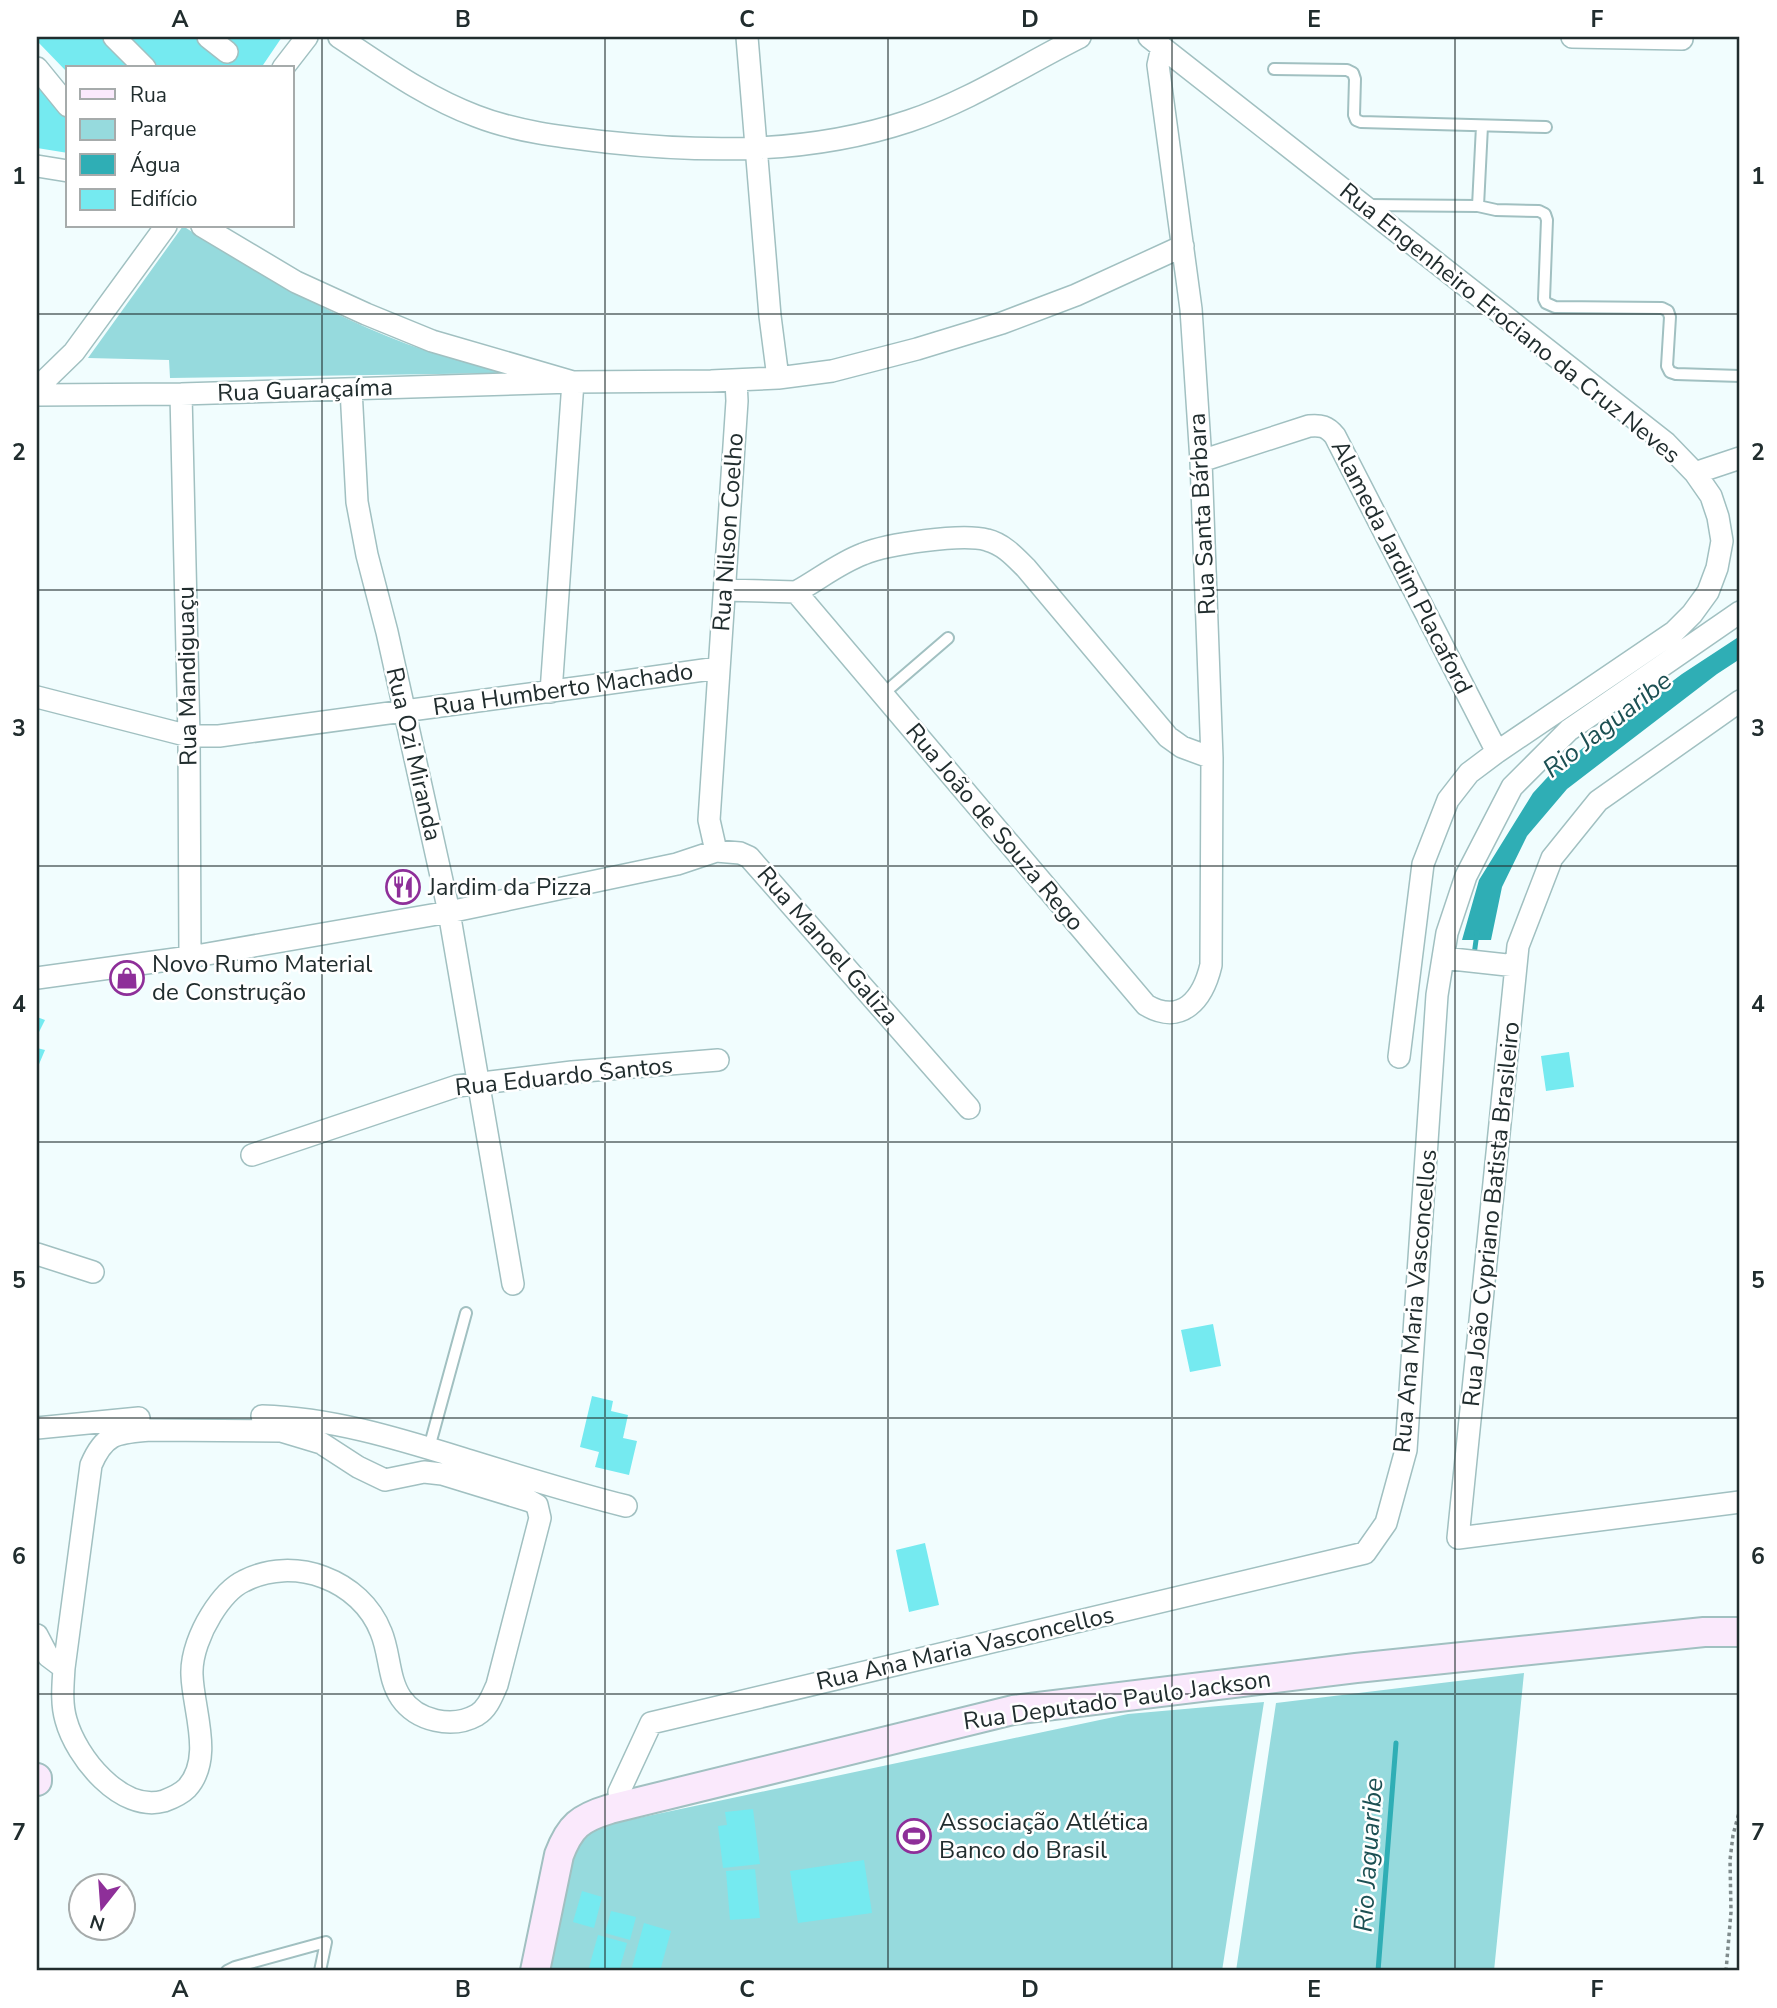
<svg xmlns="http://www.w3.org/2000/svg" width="1777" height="2008" font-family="'Nunito Sans',sans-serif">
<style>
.green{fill:#96dadd}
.water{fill:#2faeb5}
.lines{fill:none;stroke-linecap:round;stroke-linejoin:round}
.stream{stroke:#2faeb5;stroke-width:5}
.building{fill:#75eaf0}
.service-casing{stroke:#a1c0c1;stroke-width:14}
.minor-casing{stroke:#a1c0c1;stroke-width:24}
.secondary-casing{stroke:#a1c0c1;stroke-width:32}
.path{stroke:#7f8b8c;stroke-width:3.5;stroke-dasharray:3.5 3.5;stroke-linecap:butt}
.service{stroke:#fff;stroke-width:10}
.minor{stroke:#fff;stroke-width:21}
.secondary{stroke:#fae9fc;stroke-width:28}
.grid{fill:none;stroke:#212d2e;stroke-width:2;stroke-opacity:0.55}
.labels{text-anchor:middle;stroke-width:5;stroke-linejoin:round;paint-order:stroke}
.street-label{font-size:24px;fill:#212d2e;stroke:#fff}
.poi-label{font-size:24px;fill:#212d2e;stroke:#fff;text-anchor:start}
.water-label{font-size:26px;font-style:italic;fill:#1c5053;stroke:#fff}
.neatline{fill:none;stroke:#212d2e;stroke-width:2.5}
.grid-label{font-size:23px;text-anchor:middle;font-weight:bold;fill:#212d2e}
</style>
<rect width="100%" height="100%" fill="#f1fdfe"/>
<path class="green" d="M183,226C253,272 328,314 407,344C439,356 473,364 505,373L170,378L169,360L88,358Z
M1524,1673L1494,1971H1236L1276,1703Z
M1264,1702L1222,1971H548L573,1846L596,1827L1128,1714Z"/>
<path class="water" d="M1740,636V659L1717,674L1567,789L1527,836L1502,887L1491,940H1462L1479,880L1533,793L1555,769L1682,674Z"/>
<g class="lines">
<path class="stream" d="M1474,955L1477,933
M1378,1971L1396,1743"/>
</g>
<path class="building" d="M37,37H282L261,68H68V73L37,41Z
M37,80L68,112V153L37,148Z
M37,1017L45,1020L37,1036Z
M37,1048L45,1050L37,1069Z
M1569,1052L1574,1087L1546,1091L1541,1056Z
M1213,1324L1221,1366L1190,1372L1181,1330Z
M592,1396L613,1401L611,1411L628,1415L623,1438L637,1441L629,1475L595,1467L599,1452L580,1447Z
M925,1543L939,1605L909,1612L896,1550Z
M753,1809L760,1864L723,1868L718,1826L727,1825L725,1812Z
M864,1860L872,1913L798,1923L790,1871Z
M755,1869L760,1918L730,1920L726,1871Z
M582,1891L602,1897L594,1928L573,1922Z
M611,1911L636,1917L630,1940L605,1933Z
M644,1923L671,1931L660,1971H631Z
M598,1935L627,1943L619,1971H588Z"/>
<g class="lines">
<g class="service-casing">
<path id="service" d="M1274,69L1347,70L1353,73L1355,79L1354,115L1356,120L1361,122L1546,127
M1367,205L1478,206L1496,210L1539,211L1545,214L1547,220L1544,299L1546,303L1555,307L1662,308L1668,311L1670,317L1667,366L1670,372L1676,374L1740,376
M1478,206L1482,126
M883,694L948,638
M429,1448L466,1313
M227,1971L235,1967L326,1942L320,1971"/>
</g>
<g class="minor-casing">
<path id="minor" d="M114,37L145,68
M208,37L227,52
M339,37C383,66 427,98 476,116C517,132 562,137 606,142C707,153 810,154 909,121C969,101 1024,65 1080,37
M747,37L770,316L778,378
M1149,37L1666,443L1695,473L1711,496L1718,517L1722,541L1717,568L1708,592L1692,614L1674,632L1497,752L1469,773L1448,800L1423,864L1399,1057
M1572,37L1682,39
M37,68L68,106
M283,68L307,37
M37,166L68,171
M202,226L296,282L366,314L432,341L573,382L711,381L778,378L832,371L917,349L1002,323L1076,295L1183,246
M37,388L74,352L166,226
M351,389L357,502L367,555L387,632L449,912L513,1284
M181,394L189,736L190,957
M37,395L181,394L573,382L551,692
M1201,461L1309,426C1321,425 1327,426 1335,436L1497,752
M1695,473L1740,458
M725,590L796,592L1146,1005C1182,1026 1203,999 1211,965L1212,758L1201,461L1191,309L1158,65L1162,47
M796,592C818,580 839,563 863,554C887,544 962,533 987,540C1003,544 1014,556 1026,568L1168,737L1182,747L1212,758
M37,697L189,736H219C386,712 552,692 718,668
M1740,701L1598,801L1552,858L1518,946L1458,1538L1740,1502
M716,851L709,820L737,401L736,380
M1443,958L1516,966
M37,978L190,957L449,912L677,864L716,851L740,853L749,857L969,1108
M252,1155L457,1086L572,1072L718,1060
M37,1254L93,1272
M262,1416C331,1418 396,1438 461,1458C516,1475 570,1492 626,1506
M37,1428L139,1418
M150,1430L281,1431L321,1443L358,1467L385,1480L424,1472L442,1474L530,1501L537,1505L540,1518L497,1685C492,1696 488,1708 477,1715C452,1729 417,1721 401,1698C388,1679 390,1653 381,1632C361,1580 294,1555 244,1581C229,1588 219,1602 211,1615C201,1631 191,1655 192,1675C193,1710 214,1758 187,1788C181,1794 172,1798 164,1801C121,1813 76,1757 66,1720C61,1703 63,1685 64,1668L91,1465C105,1432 118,1433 150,1430Z
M37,1635L48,1656L64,1668
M621,1807L619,1792L651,1723L1365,1553L1386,1523L1406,1450L1437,995L1447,933L1466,876L1512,787L1569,730L1740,612"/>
</g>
<g class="secondary-casing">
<path id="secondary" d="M37,1778V1781
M535,1971L559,1855C570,1826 580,1818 610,1809L1013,1710L1356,1668L1704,1632H1740"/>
</g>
<path class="path" d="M1726,1971L1731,1912L1730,1860L1733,1835L1740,1809"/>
<use href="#service" class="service"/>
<use href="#minor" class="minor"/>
<use href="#secondary" class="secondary"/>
</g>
<path class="grid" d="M322,37V1971M605,37V1971M888,37V1971M1172,37V1971M1455,37V1971M37,314H1740M37,590H1740M37,866H1740M37,1142H1740M37,1418H1740M37,1694H1740"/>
<defs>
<g id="restaurant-ring" transform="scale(1.75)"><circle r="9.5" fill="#fff" stroke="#8e2f99" stroke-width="1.5"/><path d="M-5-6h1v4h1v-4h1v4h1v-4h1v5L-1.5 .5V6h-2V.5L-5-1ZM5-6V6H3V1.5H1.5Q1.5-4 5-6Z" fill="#8e2f99"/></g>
<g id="shop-ring" transform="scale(1.75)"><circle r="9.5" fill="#fff" stroke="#8e2f99" stroke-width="1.5"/><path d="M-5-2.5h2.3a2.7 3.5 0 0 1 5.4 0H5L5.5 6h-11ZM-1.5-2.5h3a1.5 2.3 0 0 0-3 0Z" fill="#8e2f99"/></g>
<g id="stadium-ring" transform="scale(1.75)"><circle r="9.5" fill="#fff" stroke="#8e2f99" stroke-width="1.5"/><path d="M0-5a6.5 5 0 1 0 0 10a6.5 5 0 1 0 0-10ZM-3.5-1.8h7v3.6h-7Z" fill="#8e2f99"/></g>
</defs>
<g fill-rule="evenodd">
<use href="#restaurant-ring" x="403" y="887"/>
<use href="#shop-ring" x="127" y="978"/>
<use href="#stadium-ring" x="914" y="1836"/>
</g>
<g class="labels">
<g class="street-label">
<text transform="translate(1510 323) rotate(39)" y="8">Rua Engenheiro Erociano da Cruz Neves</text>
<text transform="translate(305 390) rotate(-2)" y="8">Rua Guaraçaíma</text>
<text transform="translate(1202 514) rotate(-93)" y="8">Rua Santa Bárbara</text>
<text transform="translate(728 532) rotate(-86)" y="8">Rua Nilson Coelho</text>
<text transform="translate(1402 567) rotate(63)" y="8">Alameda Jardim Placaford</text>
<text transform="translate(187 676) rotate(-91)" y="8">Rua Mandiguaçu</text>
<text transform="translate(563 689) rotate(-8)" y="8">Rua Humberto Machado</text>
<text transform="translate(414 754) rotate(77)" y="8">Rua Ozi Miranda</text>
<text transform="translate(995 827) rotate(50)" y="8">Rua João de Souza Rego</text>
<text transform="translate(828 946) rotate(49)" y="8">Rua Manoel Galiza</text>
<text transform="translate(564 1076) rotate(-6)" y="8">Rua Eduardo Santos</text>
<text transform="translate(1491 1214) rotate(-84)" y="8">Rua João Cypriano Batista Brasileiro</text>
<text transform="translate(1415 1301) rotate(-85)" y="8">Rua Ana Maria Vasconcellos</text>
<text transform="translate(965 1648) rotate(-13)" y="8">Rua Ana Maria Vasconcellos</text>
<text transform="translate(1117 1700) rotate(-8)" y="8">Rua Deputado Paulo Jackson</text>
</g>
<g class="poi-label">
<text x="428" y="895">Jardim da Pizza</text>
<text x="152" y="972">Novo Rumo Material<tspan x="152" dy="28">de Construção</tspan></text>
<text x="939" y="1830">Associação Atlética<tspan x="939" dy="28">Banco do Brasil</tspan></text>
</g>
<g class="water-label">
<text transform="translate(1607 724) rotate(-38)" y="9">Rio Jaguaribe</text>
<text transform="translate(1368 1855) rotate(-86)" y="9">Rio Jaguaribe</text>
</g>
</g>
<rect width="1777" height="2008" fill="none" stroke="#ffffff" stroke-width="77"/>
<rect x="66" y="66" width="228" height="161" fill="#ffffff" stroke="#a6abab" stroke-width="2"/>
<rect x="80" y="89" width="35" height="10" fill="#fae9fc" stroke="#a6abab" stroke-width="2"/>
<text x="130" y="102" font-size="21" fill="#212d2e">Rua</text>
<rect x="80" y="119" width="35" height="21" fill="#96dadd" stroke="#a6abab" stroke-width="2"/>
<text x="130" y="136" font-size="21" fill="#212d2e">Parque</text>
<rect x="80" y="154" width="35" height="21" fill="#2faeb5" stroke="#a6abab" stroke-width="2"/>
<text x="130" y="172" font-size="21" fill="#212d2e">Água</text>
<rect x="80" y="189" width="35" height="21" fill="#75eaf0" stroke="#a6abab" stroke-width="2"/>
<text x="130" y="206" font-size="21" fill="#212d2e">Edifício</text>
<g transform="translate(102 1907) rotate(197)"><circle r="33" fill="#ffffff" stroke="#a6abab" stroke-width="2"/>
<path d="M0-5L12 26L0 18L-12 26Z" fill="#8e2f99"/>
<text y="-10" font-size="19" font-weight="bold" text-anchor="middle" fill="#212d2e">N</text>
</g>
<rect x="38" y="38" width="1700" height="1931" class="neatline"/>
<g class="grid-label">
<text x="180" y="27">A</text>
<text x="463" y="27">B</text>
<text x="747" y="27">C</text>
<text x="1030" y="27">D</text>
<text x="1314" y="27">E</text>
<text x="1597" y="27">F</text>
<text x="19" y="184">1</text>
<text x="1758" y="184">1</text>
<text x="19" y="460">2</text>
<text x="1758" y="460">2</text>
<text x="19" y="736">3</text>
<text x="1758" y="736">3</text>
<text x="19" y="1012">4</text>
<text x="1758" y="1012">4</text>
<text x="19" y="1288">5</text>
<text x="1758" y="1288">5</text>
<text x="19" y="1564">6</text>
<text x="1758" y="1564">6</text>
<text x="19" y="1840">7</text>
<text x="1758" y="1840">7</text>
<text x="180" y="1997">A</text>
<text x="463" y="1997">B</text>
<text x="747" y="1997">C</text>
<text x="1030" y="1997">D</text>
<text x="1314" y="1997">E</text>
<text x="1597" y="1997">F</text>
</g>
</svg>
